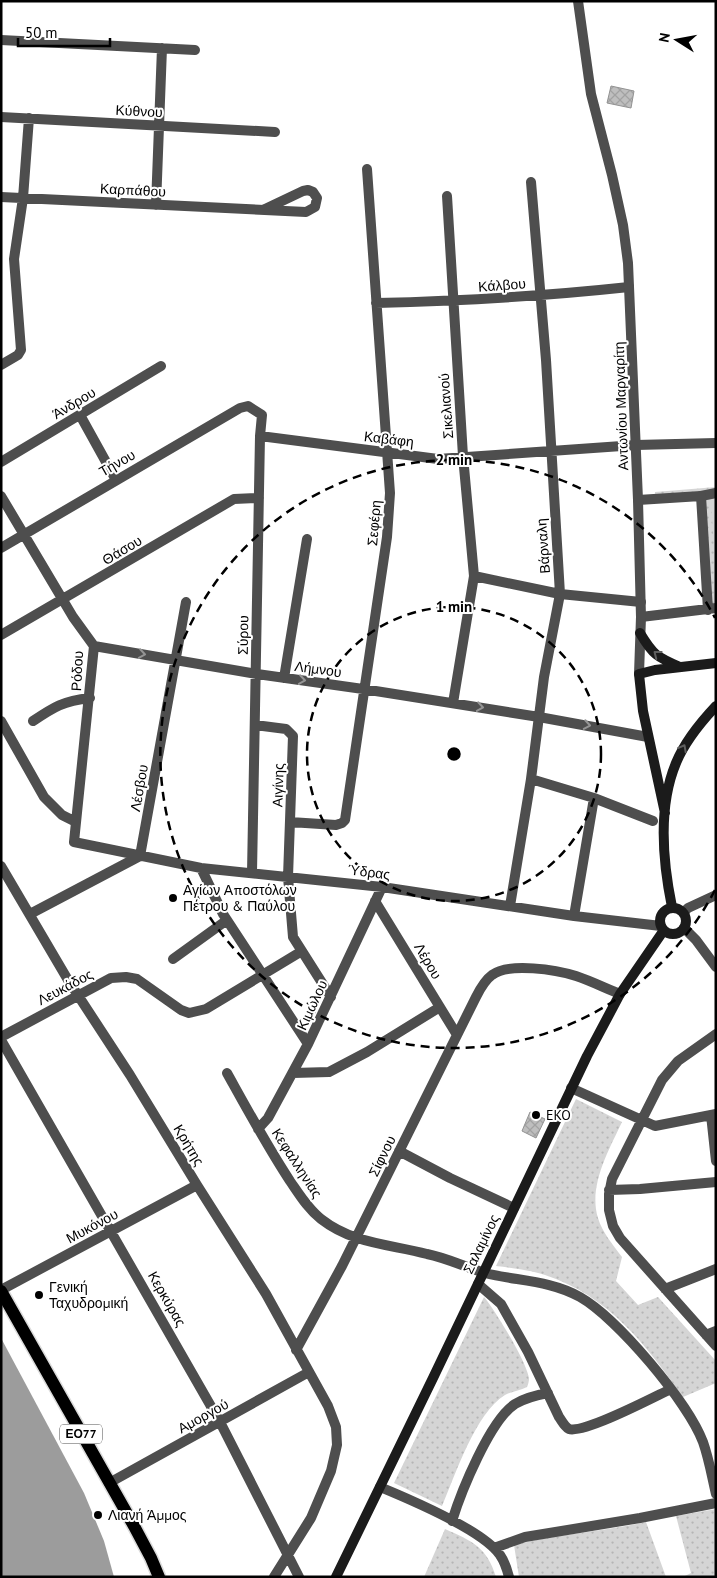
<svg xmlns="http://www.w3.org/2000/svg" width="717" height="1578" font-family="'PT Sans',sans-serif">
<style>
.grass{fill:url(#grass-dots)}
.pitch{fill:#d5d5d5}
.water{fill:#9c9c9c}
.building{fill:url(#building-cross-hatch);stroke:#929292}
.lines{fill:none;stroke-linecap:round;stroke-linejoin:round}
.primary-casing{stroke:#dbdbdb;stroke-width:15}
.pedestrian{stroke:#4e4e4e;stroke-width:10}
.minor{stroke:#4e4e4e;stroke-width:10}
.tertiary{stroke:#4e4e4e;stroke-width:10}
.secondary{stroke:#1b1b1b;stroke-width:10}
.primary{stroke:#000;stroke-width:12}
.oneway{stroke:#959595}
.oneway2{stroke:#5f5f5f}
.ring{fill:none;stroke:#000;stroke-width:2.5;stroke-dasharray:9 6}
.poi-dot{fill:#000;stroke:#fff;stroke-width:2}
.labels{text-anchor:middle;stroke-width:4;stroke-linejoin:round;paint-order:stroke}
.shield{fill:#fff;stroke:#4c4c4c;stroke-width:1}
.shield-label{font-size:12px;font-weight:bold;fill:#000}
.street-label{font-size:14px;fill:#000;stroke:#fff}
.poi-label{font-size:14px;fill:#000;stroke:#fff;text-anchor:start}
.centre{fill:#000;stroke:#fff;stroke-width:2.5}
.ring-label{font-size:15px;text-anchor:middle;font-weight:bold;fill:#000;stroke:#fff;stroke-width:4;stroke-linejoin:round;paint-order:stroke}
</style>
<defs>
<pattern id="grass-dots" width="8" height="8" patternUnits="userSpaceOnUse" patternTransform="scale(1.25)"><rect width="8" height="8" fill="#d5d5d5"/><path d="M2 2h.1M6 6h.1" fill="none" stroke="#b5b5b5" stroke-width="1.8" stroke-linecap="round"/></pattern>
<pattern id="building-cross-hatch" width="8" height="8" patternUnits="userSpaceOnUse" patternTransform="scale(1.25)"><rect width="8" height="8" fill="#bebebe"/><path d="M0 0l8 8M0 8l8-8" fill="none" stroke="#a2a2a2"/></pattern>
</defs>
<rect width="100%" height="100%" fill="#fff"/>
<path class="grass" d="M716,487V608L708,610L701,497L655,499V492Z
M576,1099L622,1122C609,1150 588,1186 598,1218C602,1232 613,1245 622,1257L616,1281L638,1305L658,1297L716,1361V1383L683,1397C646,1345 609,1296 545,1275C530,1270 513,1268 496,1266Z
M484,1297C495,1310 528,1364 529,1379C529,1381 528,1385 527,1387C520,1391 512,1391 505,1395C476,1412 455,1475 442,1506L394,1483Z
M716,1509V1577H683L691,1573L676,1516Z
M646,1522L666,1577H519L514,1545C557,1534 602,1532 646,1522Z
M445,1529C472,1541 487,1547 496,1577H424Z"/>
<path class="pitch" d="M711,501H716V577Z"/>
<path class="water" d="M1,1338L84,1493L104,1541L114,1577H1Z"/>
<path class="building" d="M611,86L634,91L631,108L607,103Z
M530,1112L545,1119L536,1138L522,1131Z"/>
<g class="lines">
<g class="primary-casing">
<path id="primary" d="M1,1291L134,1526L151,1558L159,1577"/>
</g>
<path class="pedestrian" d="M701,496L716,493"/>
<path class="minor" d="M1,40L195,50
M1,117L275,132
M447,196L463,456L474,576L453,703
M1,197L306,212L315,207L317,198L313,192L308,190L303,191L263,210
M156,205L162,48
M376,303C461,301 545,296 629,287
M1,365L18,355L21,350L14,259L23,198L29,118
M80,415L116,480
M260,436L438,459L636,445L716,443
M1,462L161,366
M1,496L73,617L94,646L74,842L201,868L382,887L574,916L661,926
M638,500L701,496L708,610
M1,548L240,408L248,406L262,415L260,436L252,873
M474,576L560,594L641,602
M641,617L716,608
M1,635L234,499L259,498
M94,646L257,674L363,689L539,717
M284,678L307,539
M1,721L44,797L62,815L76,822
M33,721C54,707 63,701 90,698
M255,725L286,729L293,736L288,877L293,937L331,997
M531,779L594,798L653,821
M290,822L336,825L342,823L345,820L387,537L390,493L367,169
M1,866L68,980L130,1075L197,1185L266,1294L328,1406L336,1427L337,1445L331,1471L311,1518L274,1577
M201,868L223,914L308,1044
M375,901L457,1035
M510,906L531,779L544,677L560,594L546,360L531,182
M684,912L688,908L716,895
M30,914L140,856L186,602
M574,916L594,798
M173,959L227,920
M716,1034L678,1061L662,1080L612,1179L609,1194V1210L613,1226L620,1238L716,1346
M1,1037L111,978L126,977L137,979L181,1010L189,1013L206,1009L302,951
M1,1040L220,1422L299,1577
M227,1073C247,1109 267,1146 290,1181C299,1194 308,1209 321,1219C353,1244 389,1244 427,1254C447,1258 465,1267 485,1273C516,1281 550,1280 580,1297C617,1318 688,1402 703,1442C709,1459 712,1477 716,1494
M293,1073L329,1072L367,1052L440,1007
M571,1088L655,1126L716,1114
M711,1115L716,1161
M258,1129L268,1118L308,1044L382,887
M399,1151L450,1178L514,1208
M609,1190L640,1189L716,1182
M478,1284L501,1304L528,1352L559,1417C562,1421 564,1426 569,1429C584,1434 654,1397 671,1389
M665,1289L716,1269
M1,1290L197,1185
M706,1335L716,1331
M296,1350L342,1266L476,997C480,989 485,980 492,975C509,962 557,970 576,976C591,981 605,988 620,994
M109,1483L309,1372
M380,1487C409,1499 483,1530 500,1555C505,1562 507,1569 509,1577
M452,1521C461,1492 490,1420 515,1404C525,1398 537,1395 548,1393
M494,1548L525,1537L640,1518L716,1503"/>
<path class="tertiary" d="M578,1L591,94L612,175L623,225L628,263L638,500L641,617L639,674
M539,717L648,737
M684,928L696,940L716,967"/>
<path class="secondary" d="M640,633C653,655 657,657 680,667
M665,813L643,711L639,674L655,670L716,663
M672,907C663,863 658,806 676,763C685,741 700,723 716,706
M660 921a13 13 0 1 1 26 0a13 13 0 1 1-26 0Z
M336,1577L433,1378L587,1056L620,994L664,930"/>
<use href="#primary" class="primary"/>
</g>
<defs><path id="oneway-chevron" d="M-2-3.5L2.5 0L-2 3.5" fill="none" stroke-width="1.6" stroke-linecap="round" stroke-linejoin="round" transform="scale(1.25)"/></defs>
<g class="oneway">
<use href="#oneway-chevron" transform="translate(142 654) rotate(9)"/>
<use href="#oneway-chevron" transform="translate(302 680) rotate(8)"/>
<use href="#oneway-chevron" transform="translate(480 707) rotate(9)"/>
<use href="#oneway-chevron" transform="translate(587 725) rotate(10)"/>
</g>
<g class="oneway2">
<use href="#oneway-chevron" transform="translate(657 654) rotate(-142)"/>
<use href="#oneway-chevron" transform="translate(683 748) rotate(-62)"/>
</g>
<g class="ring">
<circle cx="454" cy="754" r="147"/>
<path d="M715 890A294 294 0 1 1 715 618"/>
</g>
<g class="poi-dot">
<circle cx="173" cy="898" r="5"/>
<circle cx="536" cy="1115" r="5"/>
<circle cx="39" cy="1295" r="5"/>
<circle cx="98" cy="1515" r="5"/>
</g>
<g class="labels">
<rect class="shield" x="60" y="1424.5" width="42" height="19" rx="4"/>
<g class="shield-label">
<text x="81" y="1438">ΕΟ77</text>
</g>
<g class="street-label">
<text transform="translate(139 111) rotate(3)" y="5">Κύθνου</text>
<text transform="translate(133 190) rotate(3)" y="5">Καρπάθου</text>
<text transform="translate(502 285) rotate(-4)" y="5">Κάλβου</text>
<text transform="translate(74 403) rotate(-31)" y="5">Άνδρου</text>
<text transform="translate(446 406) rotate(-94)" y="5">Σικελιανού</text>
<text transform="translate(621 406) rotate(-92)" y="5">Αντωνίου Μαργαρίτη</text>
<text transform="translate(389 439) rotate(7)" y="5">Καβάφη</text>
<text transform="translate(117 463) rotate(-30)" y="5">Τήνου</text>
<text transform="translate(374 523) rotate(-85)" y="5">Σεφέρη</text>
<text transform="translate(543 546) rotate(-94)" y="5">Βάρναλη</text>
<text transform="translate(122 550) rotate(-31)" y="5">Θάσου</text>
<text transform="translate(243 635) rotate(-89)" y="5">Σύρου</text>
<text transform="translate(318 669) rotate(8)" y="5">Λήμνου</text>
<text transform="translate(77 671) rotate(-87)" y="5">Ρόδου</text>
<text transform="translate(278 785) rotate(-88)" y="5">Αιγίνης</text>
<text transform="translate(139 788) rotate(-80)" y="5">Λέσβου</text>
<text transform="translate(369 872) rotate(7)" y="5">Ύδρας</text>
<text transform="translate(428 961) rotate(59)" y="5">Λέρου</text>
<text transform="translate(65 987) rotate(-28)" y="5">Λευκάδος</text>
<text transform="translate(312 1005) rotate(-65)" y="5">Κιμώλου</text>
<text transform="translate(189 1145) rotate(59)" y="5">Κρήτης</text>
<text transform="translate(382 1156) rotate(-64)" y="5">Σίφνου</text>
<text transform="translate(297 1163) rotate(57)" y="5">Κεφαλληνίας</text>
<text transform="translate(92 1226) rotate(-28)" y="5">Μυκόνου</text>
<text transform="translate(481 1244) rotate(-64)" y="5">Σαλαμίνος</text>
<text transform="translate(167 1299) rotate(60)" y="5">Κερκύρας</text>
<text transform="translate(203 1416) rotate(-29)" y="5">Αμοργού</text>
</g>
<g class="poi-label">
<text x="183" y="895">Αγίων Αποστόλων<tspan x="183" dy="16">Πέτρου &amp; Παύλου</tspan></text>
<text x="546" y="1120">EKO</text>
<text x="49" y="1292">Γενική<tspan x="49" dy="16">Ταχυδρομική</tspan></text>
<text x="108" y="1520">Λιανή Άμμος</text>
</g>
</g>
<circle cx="454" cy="754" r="8" class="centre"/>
<g class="ring-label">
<text x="454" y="465">2 min</text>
<text x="454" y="612">1 min</text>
</g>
<rect width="717" height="1578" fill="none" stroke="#000000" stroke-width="5"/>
<g transform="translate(677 40) rotate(281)" stroke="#ffffff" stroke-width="4" paint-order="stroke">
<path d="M0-4L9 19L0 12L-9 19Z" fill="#000000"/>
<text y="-8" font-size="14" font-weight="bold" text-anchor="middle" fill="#000000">N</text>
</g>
<path d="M18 38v8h92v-8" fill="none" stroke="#000000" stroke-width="2.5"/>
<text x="25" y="38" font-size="15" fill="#000000" stroke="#ffffff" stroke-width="4" paint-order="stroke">50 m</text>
</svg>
